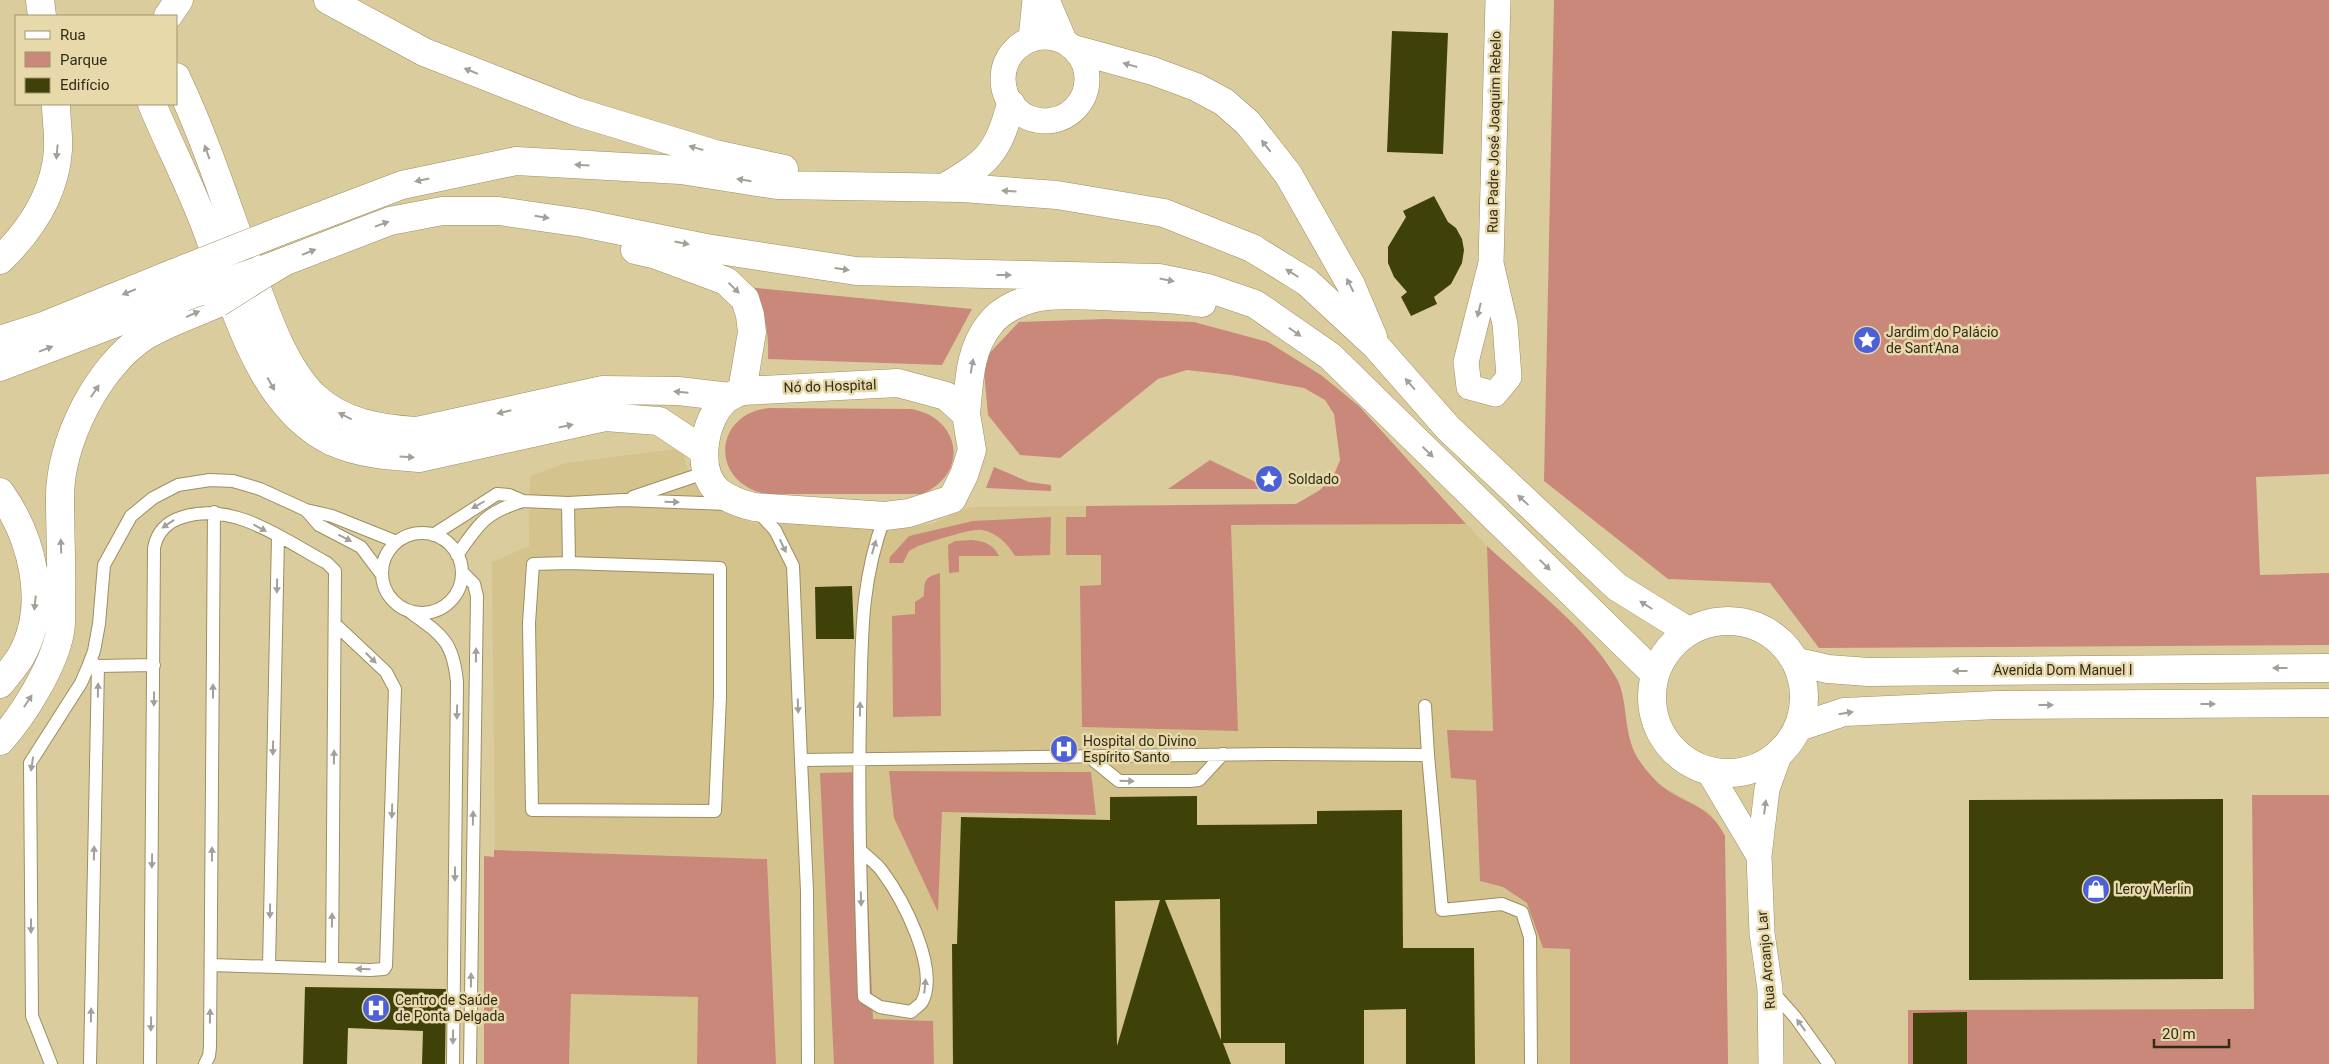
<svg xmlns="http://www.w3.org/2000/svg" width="2329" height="1064" font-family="Roboto,sans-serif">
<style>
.built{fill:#d5c38e}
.green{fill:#ca887b}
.building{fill:#3f4208;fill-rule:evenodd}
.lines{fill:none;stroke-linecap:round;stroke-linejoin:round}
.service-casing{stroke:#9c8e62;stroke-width:14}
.minor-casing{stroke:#9c8e62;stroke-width:26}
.tertiary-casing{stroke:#9c8e62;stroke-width:29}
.secondary-casing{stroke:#9c8e62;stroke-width:29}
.trunk-casing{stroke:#9c8e62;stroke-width:29}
.service{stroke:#fff;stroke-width:12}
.minor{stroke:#fff;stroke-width:25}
.tertiary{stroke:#fff;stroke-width:28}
.secondary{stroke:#fff;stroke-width:28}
.trunk{stroke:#fff;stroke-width:28}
.secondary-bridge-casing{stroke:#9c8e62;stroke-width:29;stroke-linecap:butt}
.trunk-bridge-casing{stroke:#9c8e62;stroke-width:29;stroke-linecap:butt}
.secondary-bridge{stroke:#fff;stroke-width:28}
.trunk-bridge{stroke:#fff;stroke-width:28}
.oneway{fill:#a2a098}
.labels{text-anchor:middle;stroke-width:5;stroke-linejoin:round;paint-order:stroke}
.street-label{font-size:14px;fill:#312c19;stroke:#e8d9ab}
.poi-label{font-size:14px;fill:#312c19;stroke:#e8d9ab;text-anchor:start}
</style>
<rect width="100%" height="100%" fill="#dbcc9e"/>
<path class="built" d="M683,448L686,466L707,498L733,515L752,523L910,527L932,524L970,507L1296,504L1449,505L1487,546L1577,629L1602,657L1618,681L1628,736L1639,762L1659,784L1710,813L1725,836L1728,1064H497L492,562L529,546L530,476L566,463Z"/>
<path class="green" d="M1554,0H2329V474L2256,477L2260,575L2329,573V645L1819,648L1770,583L1668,579L1544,481Z
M747,287L972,309L942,365L768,359C769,330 765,310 747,287Z
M1106,319L1194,322L1268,342L1321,375L1359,406L1466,524L1231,525L1238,731L1082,727L1080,586L1101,585V555H1066V517H1086V506L1296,504L1320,490L1333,477L1340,460L1334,414L1325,400L1304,388L1231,375L1187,370L1158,379L1060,458L1020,455L988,415L983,360L1019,322Z
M769,408L912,409C962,419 969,474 922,494H767C710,484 712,414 769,408Z
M1210,460L1270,489H1168Z
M994,467L1029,482L1051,485V491L986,488Z
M1051,517L1050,555L1015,556C1008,544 996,532 982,530C971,528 931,542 918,546L909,551L903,563H889L890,557L909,536L973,521Z
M971,540C984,541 993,544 999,556H959V572L949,573L948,545L955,541Z
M1487,546C1530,586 1588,628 1617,679C1629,701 1622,739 1641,763C1646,770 1652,777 1658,783C1683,805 1708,802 1725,836L1728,1064H1570V949L1543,948L1527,903L1503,887L1480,881L1476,780L1451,778L1447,730L1493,731Z
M940,573L941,716L893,717L892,616L915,614V602L924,596C924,580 925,577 940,573Z
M889,771L1091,772L1096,815L942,812L938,912L894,818Z
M863,772L873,1019L933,1021L934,1064H834L820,773Z
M2252,795H2329V1064H1908V1010L2254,1009Z
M494,850L767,859L776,1064H697L698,997L571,994L569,1064H484V856L494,857Z"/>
<path class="building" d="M1392,31L1448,33L1443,154L1387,152Z
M1434,196L1448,222L1456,228L1462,239L1464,250L1462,263L1451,284L1434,297L1437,304L1411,316L1401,297L1407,292L1394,277L1388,263V247L1406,217L1403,211Z
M852,586L854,639H816L815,587Z
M1197,796V825L1317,824V811L1402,810L1403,948H1474L1475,1064H1406V1009L1364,1010V1064H1285V1043H1223L1231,1064H953L952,944H957L961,817L1110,820V797ZM1220,899L1221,1040L1165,900ZM1160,900L1117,1046L1115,901Z
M2223,799V979L1969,980V800Z
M305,987L446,989L445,1064H422L423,1031L348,1028L347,1064H303Z
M1967,1012V1064H1913V1013Z"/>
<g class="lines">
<g class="service-casing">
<path id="service" d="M633,497L707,472
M306,510L319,525L361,547L382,575
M757,511L775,530L793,566L801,760
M382 573a40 40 0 1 1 80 0a40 40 0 1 1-80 0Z
M433,535L497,494L509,495L523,501L568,503
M457,555C480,523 484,513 523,501
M569,563L720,568V697L715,811L532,810L529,623L533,564Z
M569,563L568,503L623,500L728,504
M462,572L474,584L477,596L470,1064
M410,612C442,635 453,641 457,682L453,1064
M92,663L98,666L154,665
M1425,706L1428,755
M1087,755L1119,781H1190L1199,780L1223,754
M860,850C867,857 876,863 882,871C902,898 940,968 922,1002C920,1005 914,1009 911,1012L880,1007L864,997C861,903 858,809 860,715C862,643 859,585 885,516
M211,965L370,970L384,969L386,966L395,689L386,672L335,624
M269,967L278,537
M1772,991L1795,1017L1829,1064
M51,1064L32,1016L30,763L81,683L88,667L94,651L99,624L104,565L131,516L153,498L178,485L210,480L233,481L260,489L306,510L332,516L397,542
M90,1064L98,666
M150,1064L154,548C157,532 166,522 183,517C234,501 284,540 327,563L335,571L332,969
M205,1064L209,1056L210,1047L214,512
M808,1064L807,891L801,760L1275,754L1428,755L1442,910L1502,904L1522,912L1530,937L1531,1064"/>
</g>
<g class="minor-casing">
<path id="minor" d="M1047,0L1064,40
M1003 79a42 42 0 1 1 84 0a42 42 0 1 1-84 0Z
M1031,39L1035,0
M1491,263L1505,324L1509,377L1495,394L1469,387L1466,362L1491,263L1498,0
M1709,772L1759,856
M1771,1064L1770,989L1762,933L1759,856L1767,789L1780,753"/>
</g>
<g class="tertiary-casing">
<path id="tertiary" d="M168,16L179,0
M176,77C206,140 227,207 251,272C265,311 284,368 315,397C343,423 380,429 417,431L603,390L678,391L730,397
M152,104C170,147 192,189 208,233C234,304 259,407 333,442C360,454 390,456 419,458L605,417L659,421L704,451
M898,383L946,396L966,414L972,450L964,475L952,499L909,513L885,516L754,507C742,504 729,500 719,492C694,471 704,419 725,400C730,396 737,393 742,391Z"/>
</g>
<g class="secondary-casing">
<path id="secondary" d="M40,0L42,16
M328,0L424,52L577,112L715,154L784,169
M1077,50L1153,71L1196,87L1224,102L1248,123L1288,174L1351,285L1373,337
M944,188C988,161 997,155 1011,104
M278,232L402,185L516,161L681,170L777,185L963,188L1057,195L1164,213L1252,248L1307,282L1376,346L1448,428L1617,587L1688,631
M635,250L656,255L726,281L745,299L750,315L752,332L742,391
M0,260C31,230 55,194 58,150C59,135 56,119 56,104
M265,269L390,221L442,211H499L582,223L706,248L856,271L1159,278L1208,288L1255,304L1330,356L1655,674
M0,340L46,325L174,273
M0,367L184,297
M966,414C969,384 969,349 990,324C1002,308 1027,298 1046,296C1070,294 1095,296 1119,297C1147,298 1175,298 1202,303
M1652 697a76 76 0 1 1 152 0a76 76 0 1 1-152 0Z
M1797,662L1828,669L1868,672L2329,668
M1799,727L1844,712L1997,705L2329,703"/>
</g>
<g class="trunk-casing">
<path id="trunk" d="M267,272L282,263
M0,492C32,537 50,605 21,656C15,666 7,675 0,684
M0,741C23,716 54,666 60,632C62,622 61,611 61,601C62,567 60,533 60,499C59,443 98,366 145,336C168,322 194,314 218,303"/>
</g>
<use href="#service" class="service"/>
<use href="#minor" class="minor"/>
<use href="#tertiary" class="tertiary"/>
<use href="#secondary" class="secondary"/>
<use href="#trunk" class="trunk"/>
<g class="secondary-bridge-casing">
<path id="secondary-bridge" d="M174,273L278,232
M184,297L258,271"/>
</g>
<g class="trunk-bridge-casing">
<path id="trunk-bridge" d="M218,303L267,272"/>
</g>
<use href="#secondary-bridge" class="secondary-bridge"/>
<use href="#trunk-bridge" class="trunk-bridge"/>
</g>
<defs><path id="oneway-solid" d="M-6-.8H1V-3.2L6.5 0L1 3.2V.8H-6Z" transform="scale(1.25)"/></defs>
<g class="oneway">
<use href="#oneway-solid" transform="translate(1130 65) rotate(-164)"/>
<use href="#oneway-solid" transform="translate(471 71) rotate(-158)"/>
<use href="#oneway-solid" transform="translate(1266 146) rotate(-128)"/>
<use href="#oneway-solid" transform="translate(696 148) rotate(-164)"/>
<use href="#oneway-solid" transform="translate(57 152) rotate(95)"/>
<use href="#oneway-solid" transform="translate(207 152) rotate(-110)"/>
<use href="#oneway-solid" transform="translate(582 165) rotate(-177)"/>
<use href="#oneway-solid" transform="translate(422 180) rotate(168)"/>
<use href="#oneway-solid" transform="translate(744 180) rotate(-171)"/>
<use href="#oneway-solid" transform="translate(1009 191) rotate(-176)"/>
<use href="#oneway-solid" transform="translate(542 217) rotate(9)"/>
<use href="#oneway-solid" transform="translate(382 224) rotate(-20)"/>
<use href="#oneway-solid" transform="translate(682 243) rotate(11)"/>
<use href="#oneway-solid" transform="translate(309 252) rotate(-22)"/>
<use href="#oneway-solid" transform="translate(842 269) rotate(8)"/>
<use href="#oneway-solid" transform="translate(1292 273) rotate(-148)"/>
<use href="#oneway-solid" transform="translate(1004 275)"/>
<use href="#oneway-solid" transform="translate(1167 280) rotate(11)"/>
<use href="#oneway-solid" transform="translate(1350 285) rotate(-117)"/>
<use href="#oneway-solid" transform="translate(734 288) rotate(44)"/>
<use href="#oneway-solid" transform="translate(129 292) rotate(158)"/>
<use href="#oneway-solid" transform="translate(1479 310) rotate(104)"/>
<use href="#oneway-solid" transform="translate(193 314) rotate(-24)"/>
<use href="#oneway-solid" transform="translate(1295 332) rotate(35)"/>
<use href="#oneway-solid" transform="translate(46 349) rotate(-21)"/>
<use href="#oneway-solid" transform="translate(972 366) rotate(-80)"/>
<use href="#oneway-solid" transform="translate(271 384) rotate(61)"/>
<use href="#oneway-solid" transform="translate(1410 384) rotate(-131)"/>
<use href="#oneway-solid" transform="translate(95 391) rotate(-56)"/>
<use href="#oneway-solid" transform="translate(681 392) rotate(-175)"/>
<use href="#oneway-solid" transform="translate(504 412) rotate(167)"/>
<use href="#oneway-solid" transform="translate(345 416) rotate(-153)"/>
<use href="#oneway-solid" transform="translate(566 426) rotate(-12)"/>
<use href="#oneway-solid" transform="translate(1428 452) rotate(44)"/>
<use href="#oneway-solid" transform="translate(407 457) rotate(3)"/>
<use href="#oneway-solid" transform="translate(1523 500) rotate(-137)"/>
<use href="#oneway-solid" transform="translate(672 502) rotate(2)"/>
<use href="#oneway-solid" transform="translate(478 505) rotate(150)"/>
<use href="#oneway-solid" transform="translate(168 524) rotate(146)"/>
<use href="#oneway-solid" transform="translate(260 528) rotate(28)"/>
<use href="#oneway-solid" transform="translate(345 538) rotate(27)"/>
<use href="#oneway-solid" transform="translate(61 546) rotate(-92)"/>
<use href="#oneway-solid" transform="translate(783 546) rotate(65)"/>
<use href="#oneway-solid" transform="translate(874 547) rotate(-74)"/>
<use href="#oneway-solid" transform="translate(1545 565) rotate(44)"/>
<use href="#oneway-solid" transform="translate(277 586) rotate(91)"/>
<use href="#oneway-solid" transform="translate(35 603) rotate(96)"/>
<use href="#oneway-solid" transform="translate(1646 605) rotate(-148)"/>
<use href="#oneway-solid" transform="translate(476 655) rotate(-89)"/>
<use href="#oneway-solid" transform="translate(371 658) rotate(44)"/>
<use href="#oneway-solid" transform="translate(2280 668) rotate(180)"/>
<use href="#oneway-solid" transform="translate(1960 671) rotate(180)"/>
<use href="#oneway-solid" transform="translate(98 690) rotate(-89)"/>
<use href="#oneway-solid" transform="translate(213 691) rotate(-90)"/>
<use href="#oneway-solid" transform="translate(154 699) rotate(91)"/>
<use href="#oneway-solid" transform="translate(28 701) rotate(-57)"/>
<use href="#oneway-solid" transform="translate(2208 704)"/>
<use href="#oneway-solid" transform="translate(2046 705)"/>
<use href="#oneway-solid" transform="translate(798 706) rotate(88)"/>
<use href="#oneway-solid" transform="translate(860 709) rotate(-89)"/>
<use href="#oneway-solid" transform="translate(457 712) rotate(91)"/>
<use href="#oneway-solid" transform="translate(1846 713) rotate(-9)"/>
<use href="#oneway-solid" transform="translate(273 748) rotate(91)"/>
<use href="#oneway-solid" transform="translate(334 757) rotate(-89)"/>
<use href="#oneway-solid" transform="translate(32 764) rotate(99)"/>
<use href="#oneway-solid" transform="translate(1127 781) rotate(2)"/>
<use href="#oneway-solid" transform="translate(1765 807) rotate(-83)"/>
<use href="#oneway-solid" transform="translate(392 811) rotate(92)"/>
<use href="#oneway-solid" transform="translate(473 818) rotate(-89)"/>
<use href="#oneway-solid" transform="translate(94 853) rotate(-89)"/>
<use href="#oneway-solid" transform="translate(212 854) rotate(-90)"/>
<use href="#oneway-solid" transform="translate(152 861) rotate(91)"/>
<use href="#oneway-solid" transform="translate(455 874) rotate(91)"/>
<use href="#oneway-solid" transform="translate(861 899) rotate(88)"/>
<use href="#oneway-solid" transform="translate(270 911) rotate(91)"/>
<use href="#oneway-solid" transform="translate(332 920) rotate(-89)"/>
<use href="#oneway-solid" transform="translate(31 926) rotate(90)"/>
<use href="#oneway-solid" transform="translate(363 969) rotate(-179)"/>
<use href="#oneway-solid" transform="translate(471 980) rotate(-89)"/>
<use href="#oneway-solid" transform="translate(925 986) rotate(-84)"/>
<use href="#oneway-solid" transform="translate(91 1015) rotate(-89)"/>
<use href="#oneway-solid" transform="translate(210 1016) rotate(-89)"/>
<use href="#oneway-solid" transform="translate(151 1024) rotate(91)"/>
<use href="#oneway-solid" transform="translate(1801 1025) rotate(-126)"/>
<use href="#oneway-solid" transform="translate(453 1037) rotate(91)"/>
</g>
<defs>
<g id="sight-disc" transform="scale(1.4375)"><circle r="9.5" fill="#4d61d6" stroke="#e8d9ab"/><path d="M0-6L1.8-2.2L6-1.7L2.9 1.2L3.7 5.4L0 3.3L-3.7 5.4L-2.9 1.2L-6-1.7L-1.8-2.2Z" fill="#fff"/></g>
<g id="hospital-disc" transform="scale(1.4375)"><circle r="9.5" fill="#4d61d6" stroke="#e8d9ab"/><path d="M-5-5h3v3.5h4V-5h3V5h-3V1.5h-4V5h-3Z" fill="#fff"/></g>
<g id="shop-disc" transform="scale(1.4375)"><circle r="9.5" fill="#4d61d6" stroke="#e8d9ab"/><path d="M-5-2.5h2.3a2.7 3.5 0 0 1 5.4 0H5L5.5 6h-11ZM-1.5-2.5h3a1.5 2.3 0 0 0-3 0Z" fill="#fff"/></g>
</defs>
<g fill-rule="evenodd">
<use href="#sight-disc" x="1867" y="340"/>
<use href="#sight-disc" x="1269" y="479"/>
<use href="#hospital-disc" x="1064" y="749"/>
<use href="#shop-disc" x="2096" y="889"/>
<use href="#hospital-disc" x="376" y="1008"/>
</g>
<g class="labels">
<g class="street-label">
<text transform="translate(1494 132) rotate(-89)" y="5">Rua Padre José Joaquim Rebelo</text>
<text transform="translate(830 386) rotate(-2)" y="5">Nó do Hospital</text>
<text x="2063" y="675">Avenida Dom Manuel I</text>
<text transform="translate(1766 960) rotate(-95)" y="5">Rua Arcanjo Lar</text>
</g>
<g class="poi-label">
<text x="1886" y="337">Jardim do Palácio<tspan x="1886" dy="16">de Sant'Ana</tspan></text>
<text x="1288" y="484">Soldado</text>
<text x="1083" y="746">Hospital do Divino<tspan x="1083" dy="16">Espírito Santo</tspan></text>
<text x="2115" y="894">Leroy Merlin</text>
<text x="395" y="1005">Centro de Saúde<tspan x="395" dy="16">de Ponta Delgada</tspan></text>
</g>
</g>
<rect x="15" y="15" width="162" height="90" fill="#e8d9ab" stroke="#9f9471"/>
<rect x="25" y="31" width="25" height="8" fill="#ffffff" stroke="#9f9471"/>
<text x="60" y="40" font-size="15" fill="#312c19">Rua</text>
<rect x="25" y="52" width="25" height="15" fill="#ca887b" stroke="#9f9471"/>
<text x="60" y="65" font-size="15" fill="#312c19">Parque</text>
<rect x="25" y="78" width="25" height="15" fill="#3f4208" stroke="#9f9471"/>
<text x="60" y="90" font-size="15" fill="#312c19">Edifício</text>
<path d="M2154 1039v8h75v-8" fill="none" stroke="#312c19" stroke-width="2.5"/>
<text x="2162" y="1039" font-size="15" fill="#312c19" stroke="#e8d9ab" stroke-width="4" paint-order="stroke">20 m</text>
</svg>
